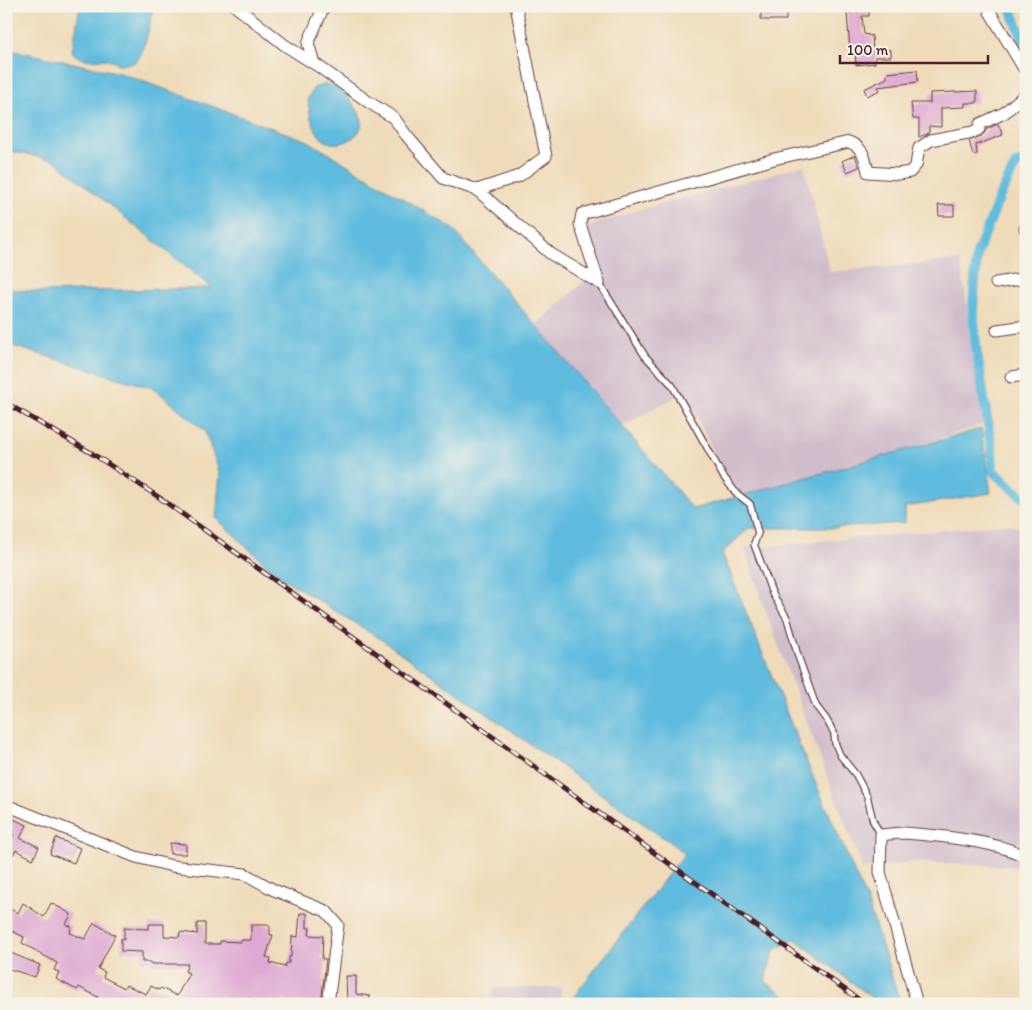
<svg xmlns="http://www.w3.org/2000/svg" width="1032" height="1010" font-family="Itim,sans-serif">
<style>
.industrial{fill:#d0bdcc}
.water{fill:#60bcde;stroke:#556e84}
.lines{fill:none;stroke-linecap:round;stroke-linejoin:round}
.canal{stroke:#60bcde;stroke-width:10}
.building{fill:#dea9d2}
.service-casing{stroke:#633b40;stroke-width:8}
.minor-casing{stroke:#633b40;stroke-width:13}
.service{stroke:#fff;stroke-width:5.5}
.minor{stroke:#fff;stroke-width:11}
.rail-casing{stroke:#4a1f2b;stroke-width:5}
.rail{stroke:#f7f3e8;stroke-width:3;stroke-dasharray:9;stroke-linecap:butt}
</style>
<rect width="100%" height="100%" fill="#f7f3e8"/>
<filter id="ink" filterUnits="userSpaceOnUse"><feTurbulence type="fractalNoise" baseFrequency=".02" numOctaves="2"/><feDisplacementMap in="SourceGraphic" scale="10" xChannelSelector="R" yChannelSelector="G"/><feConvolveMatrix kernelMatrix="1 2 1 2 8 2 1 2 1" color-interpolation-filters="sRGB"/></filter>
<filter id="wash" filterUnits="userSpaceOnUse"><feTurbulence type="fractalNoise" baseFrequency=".0096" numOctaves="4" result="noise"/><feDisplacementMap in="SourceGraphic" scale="20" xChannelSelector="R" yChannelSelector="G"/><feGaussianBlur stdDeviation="1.12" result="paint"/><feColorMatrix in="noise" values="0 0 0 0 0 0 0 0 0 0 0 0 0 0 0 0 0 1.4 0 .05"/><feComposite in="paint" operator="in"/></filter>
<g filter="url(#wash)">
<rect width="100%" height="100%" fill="#efdbb9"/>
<path class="industrial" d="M804,165L830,272L960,260L985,424L739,503L684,392L621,427L534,327L591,275L583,229L622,215Z
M1008,524L1026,531V867L913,862L863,869L827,776L761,599L745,548Z
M493,988H561L560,1004H491Z"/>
<path class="water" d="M80,6H154C150,19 146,49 138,59C135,63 129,64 124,64C117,65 111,60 105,59C92,59 82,62 72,52Z
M6,49L120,73L308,141L452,228L693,509L981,429L991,493L905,507V523L832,528H749L722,553L809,768L867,901L900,1001L890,1004H880L795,939L774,950L765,981L795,1004H568L685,853L385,642L276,574L216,518L220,474L205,431L155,389L6,344V289L41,292L212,288L54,160L6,150Z
M326,84C331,86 336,87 340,90C346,93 362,114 362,121C362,141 331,152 319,135C311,124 309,111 308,98L314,88Z"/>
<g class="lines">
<path class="canal" d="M1010,6L1026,48
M1026,161L1016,164L1000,196L977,254L973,309L976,347L992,450L993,471L1026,500"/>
</g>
<g id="blocks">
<path class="building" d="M761,6H786V20H761Z
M858,6H869V16H862L864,34L872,36L873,50H891V57H875V63L856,65L855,52L854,51H850L847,13L858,12Z
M917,70L918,82L878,87L880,90L867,96L864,89L887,78V73Z
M977,91V103H965V107L941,108V127L929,126V133L919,137V119H913L911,103H930V93Z
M998,124L1003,135L976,145L977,154L973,155L969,140L982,136L987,129Z
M855,155L859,167L847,172L842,161Z
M938,205H954V216H939Z
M11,818L27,825L20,838L39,847L33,859L16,850L13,855L6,852L15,832L6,828Z
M56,838L80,848L74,863L50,854Z
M170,843L186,844V854H170Z
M23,903L44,917L51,903L71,914L66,925L71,926L70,933L85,939L94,923L115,935L98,969L105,972L103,977L124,988L126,985L146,994L151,986L159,990L161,988L177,996L189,973L185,971L188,964H151V962H142V952L121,951V938L124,940V928L149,929V924H164V936L179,937L180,932L197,934V923H205V944H220V941L241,942V940H251V925H268L270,927V935H273L266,957L271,958L270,963L285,967L286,963H289V957H291L292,936L298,937L300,913H307V928H310L309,935L323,936L322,959H326L321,1004L282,1001V1004H266L249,998L247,1004H140L128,998L127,1000L119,996L114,1004H101L96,1001L98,997L79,987L77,990L56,979L59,972L54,970L57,963L22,943L24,937L6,928V907L18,913Z
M6,951L40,965L35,977L6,968Z
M346,976H356V994L370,996L369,1004H347Z"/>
</g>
</g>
<g filter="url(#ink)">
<use href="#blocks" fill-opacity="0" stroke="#633b40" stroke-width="1"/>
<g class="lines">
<g class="service-casing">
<path id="service" d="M599,283L645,356L672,385L723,476L736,493L750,504L758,533L754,544L772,593L787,618L798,656L816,706L826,719L834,733L835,743L840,755L856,775L867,796L873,821L881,835"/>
</g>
<g class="minor-casing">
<path id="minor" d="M235,6L286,46L318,66L367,101L394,118L406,135L443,178L477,190L551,254L599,283
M989,6L990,12L1026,72
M314,63L308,43L324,6
M477,190L519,176L546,156L516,6
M1025,229H1026
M599,283L580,224L582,214L774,159L849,142C864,148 865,158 868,172L898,174L910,172L916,165L919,148L931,140L973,132L979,129L980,124L1004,113L1026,94
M996,283L1026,278
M997,330L1026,326
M1011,377L1026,375
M6,805L136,857L172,866L245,874L274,890L326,911L338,925L328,1004
M917,1004L880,872L881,835C889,834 897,833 905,833C932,835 1006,842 1026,858"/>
</g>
<use href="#service" class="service"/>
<use href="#minor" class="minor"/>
<g class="rail-casing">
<path id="rail" d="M6,403L93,454L160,498L865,1004"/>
</g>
<use href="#rail" class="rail"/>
</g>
</g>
<rect width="1032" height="1010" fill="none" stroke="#f7f3e8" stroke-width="25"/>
<path d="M840 55v8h148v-8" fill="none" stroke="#4a1f2b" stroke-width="2.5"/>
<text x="847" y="55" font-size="15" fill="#4a1f2b" stroke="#f7f3e8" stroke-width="4" paint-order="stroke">100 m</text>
</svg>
